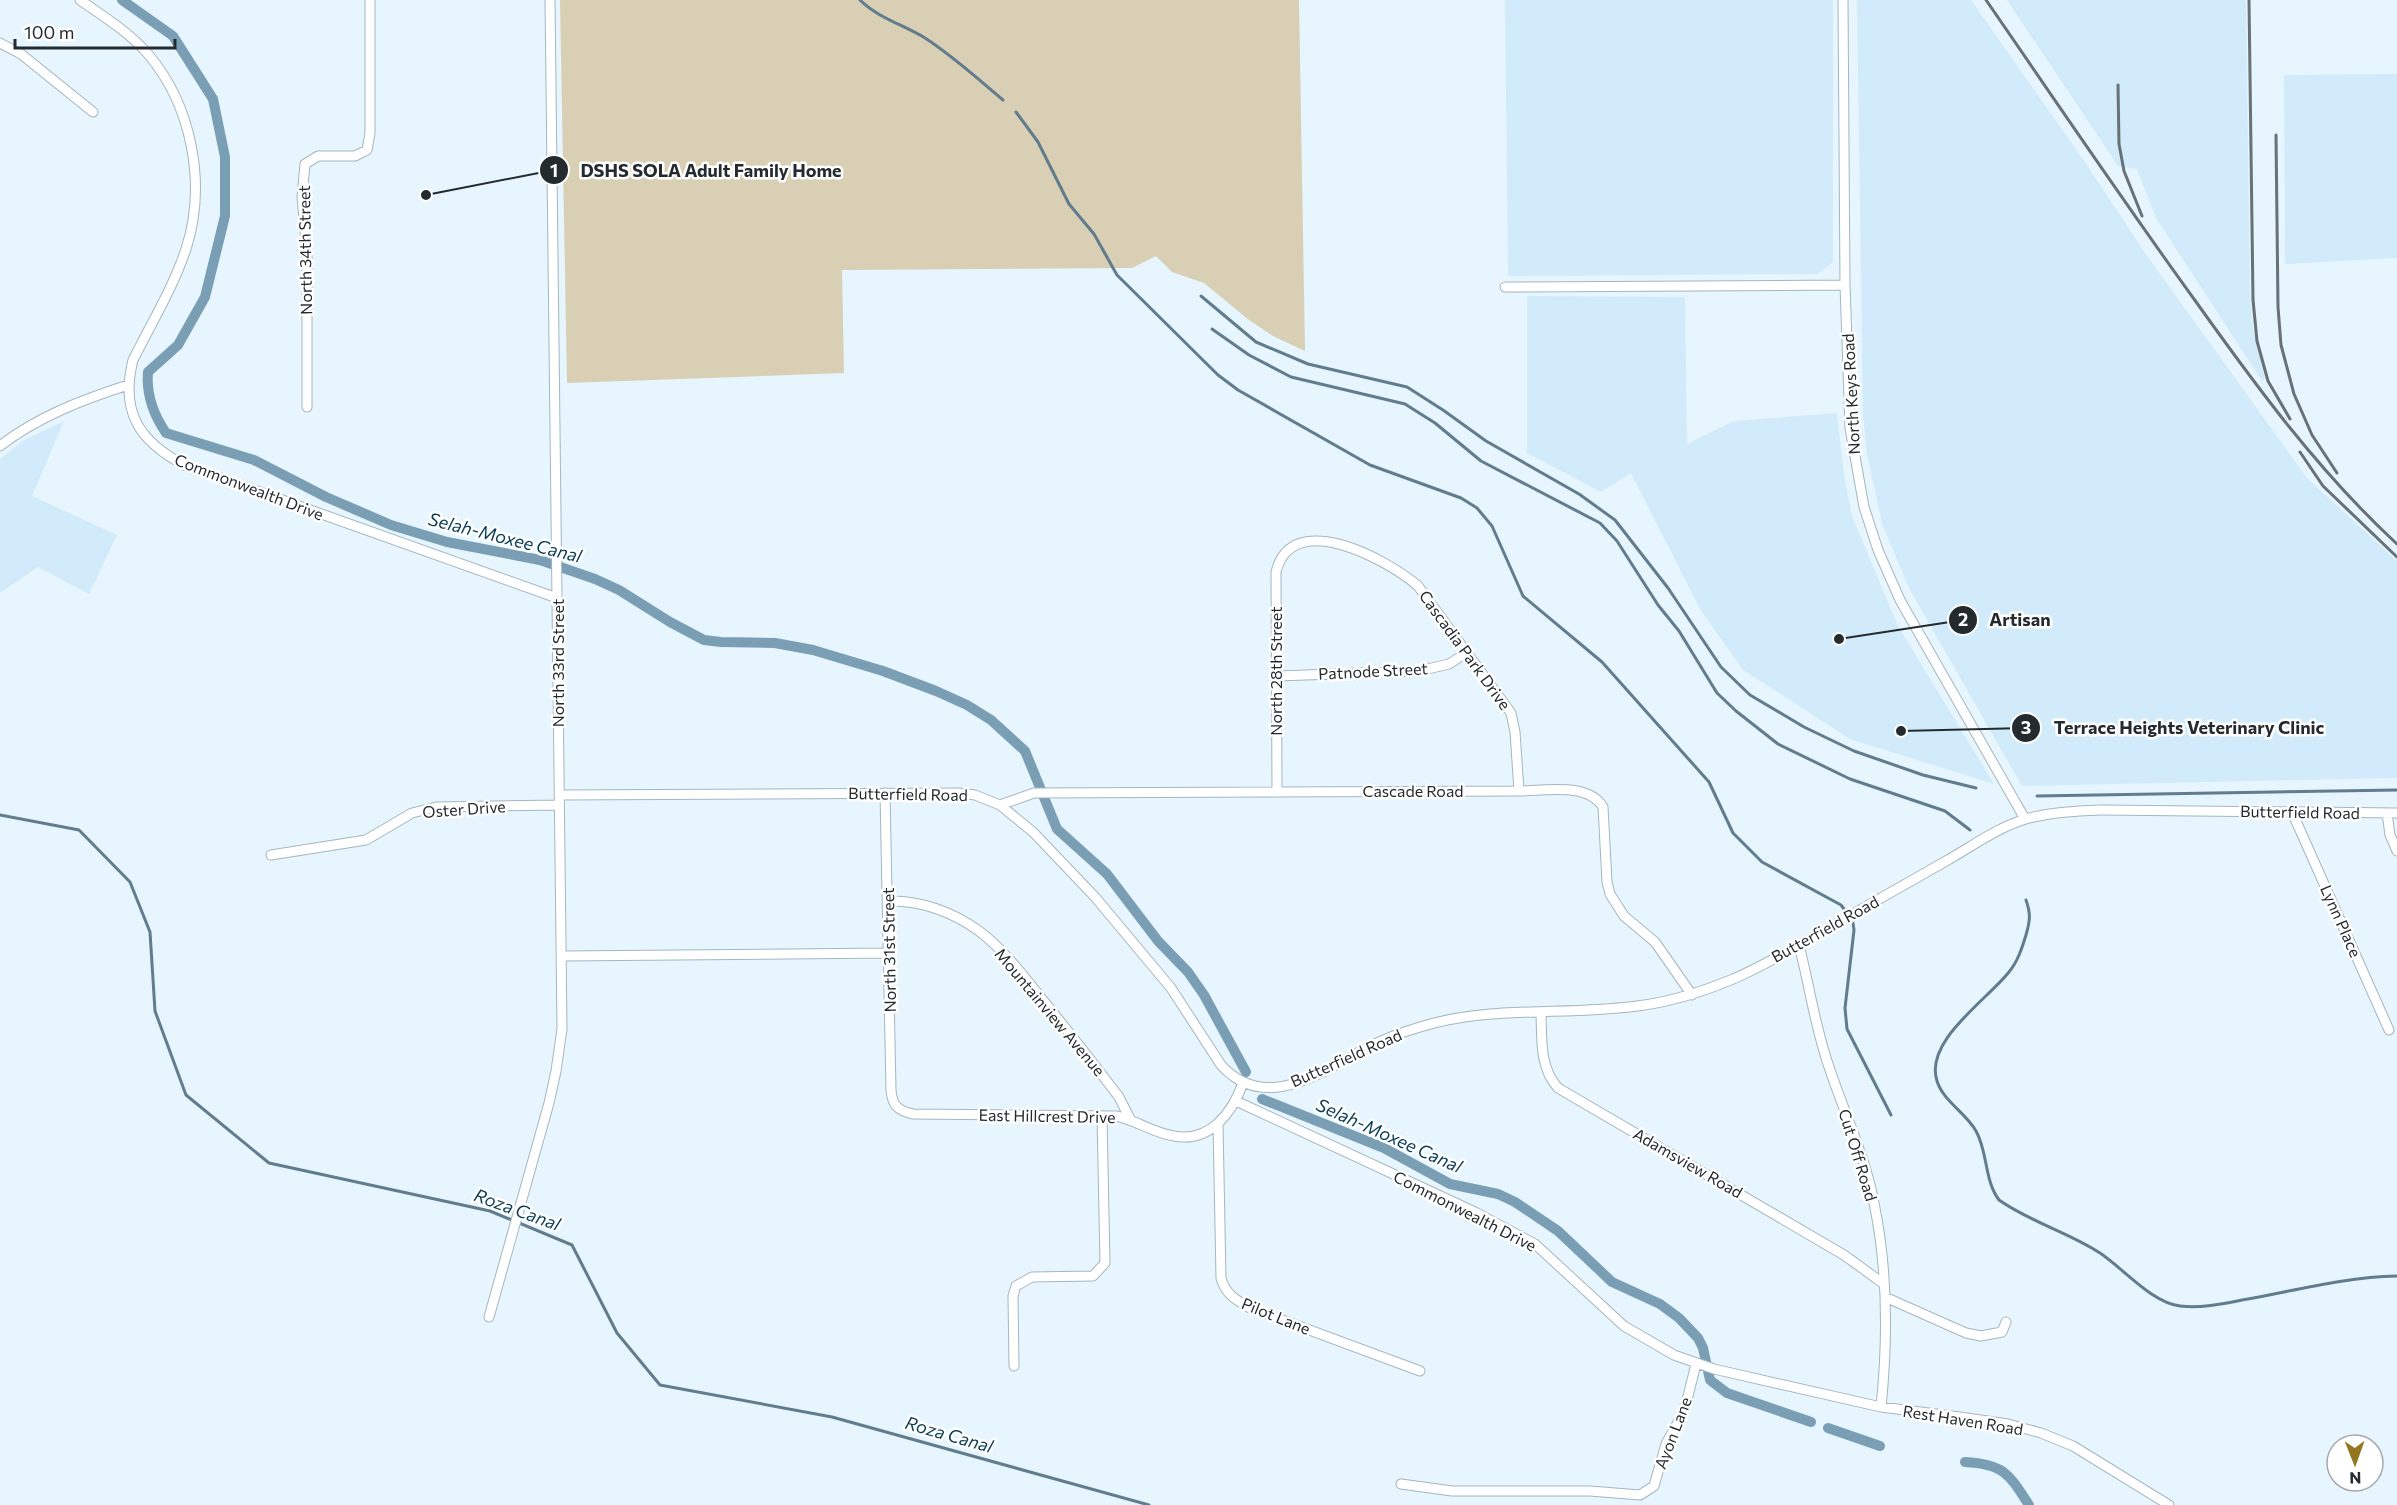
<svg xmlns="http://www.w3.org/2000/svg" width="2397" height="1505" font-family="Commissioner,sans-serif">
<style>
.built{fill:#d1ebfa}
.green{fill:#d8cfb4}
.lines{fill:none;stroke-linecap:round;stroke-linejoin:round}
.stream{stroke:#607c8d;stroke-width:3}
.canal{stroke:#7a9fb5;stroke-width:10}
.minor-casing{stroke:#a4b6c0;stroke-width:11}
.minor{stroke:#fff;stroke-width:9}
.rail{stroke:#677176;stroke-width:3}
.labels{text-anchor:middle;stroke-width:5;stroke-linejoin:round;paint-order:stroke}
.street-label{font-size:16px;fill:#242b2f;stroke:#fff}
.water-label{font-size:18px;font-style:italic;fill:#0a3e56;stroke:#fff}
.leader{fill:none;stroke:#242b2f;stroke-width:2}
.callout-dot{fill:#242b2f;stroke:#fff;stroke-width:2}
.mark-label{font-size:18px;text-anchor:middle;font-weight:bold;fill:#fff}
.callout-label{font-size:18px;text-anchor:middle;font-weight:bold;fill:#242b2f;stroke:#fff;stroke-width:5;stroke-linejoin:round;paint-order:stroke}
</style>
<rect width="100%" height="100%" fill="#e7f5fe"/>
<path class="built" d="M1505,0H1833V262L1818,274L1508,276Z
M1857,0H1971L2087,165L2145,253L2307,478L2397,561V778L2022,786L1910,590L1882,524L1867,454L1863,415Z
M2007,0H2246L2250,298L2253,328L2265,379L2262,381L2156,218L2137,169L2118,166Z
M2397,74V258L2285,264L2284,75Z
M1527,296L1685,297L1687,444L1734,421L1837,413L1844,475L1852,516L1872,564L1898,626L1994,784L1850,739L1743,670L1700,609L1631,473L1601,492L1527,453Z
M64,421L32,496L117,535L89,594L38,567L0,593V459L24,440Z"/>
<path class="green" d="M560,0H1299L1305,351L1273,336L1249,320L1204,283L1172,272L1156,256L1132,268L842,270L844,373L567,383Z"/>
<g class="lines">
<path class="stream" d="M860,0C878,18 904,25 925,38C953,56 978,79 1003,100
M1016,112L1038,142L1069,204L1094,234L1117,275L1218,375L1238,390L1370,465L1461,498L1477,508L1492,526L1523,596L1602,662L1709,782L1733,833L1762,862L1841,905L1844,909
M1201,296L1256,342L1308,364L1407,387L1443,410L1486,441L1579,494L1615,520L1668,588L1721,667L1750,695L1804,727L1854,751L1923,775L1976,788
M1212,329L1249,355L1291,377L1405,404L1435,423L1481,461L1600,523L1617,541L1658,605L1679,631L1717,693L1736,711L1778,744L1850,779L1945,811L1970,830
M2037,796L2397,790
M0,815L79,830L130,882L150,932L155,1011L186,1095L269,1163L490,1211L572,1245L617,1333L660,1385L832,1417L1149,1505
M2026,900C2031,914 2030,921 2026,935C2022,948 2018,961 2009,972C1987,1000 1924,1041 1937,1081C1943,1101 1966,1113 1976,1131C1988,1152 1984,1180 1999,1200C2030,1222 2068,1232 2100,1253C2124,1269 2151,1302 2180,1306C2202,1309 2226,1303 2248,1299C2297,1290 2346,1277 2397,1276
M1853,923L1854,930L1845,1008L1847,1029L1891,1115"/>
<path class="canal" d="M122,0L173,36L213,99L225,157V216L205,297L178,345L148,372C146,395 153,414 166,433L254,460L326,497L391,525L447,542L540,560L595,579L619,590L670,622L704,640L721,642L775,643L813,650L883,671L936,691L967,705L991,720L1025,751L1057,829L1107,874L1158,941L1188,972L1204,995L1246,1072
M1262,1099L1384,1148L1450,1184L1498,1194L1515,1202L1558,1231L1612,1282L1660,1304L1679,1318L1698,1338L1703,1348L1710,1380L1727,1393L1811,1422
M1828,1428L1880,1446
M1965,1462C2004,1464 2009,1474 2029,1505"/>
<g class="minor-casing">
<path id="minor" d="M80,0C103,16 129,32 148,54C192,106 207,184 186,249C173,288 151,324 133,360C120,412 139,441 184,465L557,598
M1843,0L1845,285L1850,428L1864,507L1878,550L1900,600L2025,819
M0,43L21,54L93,112
M1505,287L1845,285
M307,407V254L302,197L305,164L318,156H355L367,150L370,133V0
M0,446C37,417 84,399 128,385
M1277,676L1419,671L1449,664L1466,653
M1277,791L1276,572C1292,507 1388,560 1418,586L1511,713L1515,732L1519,791
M885,793L891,1090C892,1105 898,1111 913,1114L1116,1116C1136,1120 1153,1133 1174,1136C1210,1143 1232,1113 1243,1083
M559,795L958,793L975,795L1000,805L1033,832L1095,897L1171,988L1221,1065C1266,1115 1324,1070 1371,1046C1386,1038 1403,1032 1420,1027C1490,1005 1565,1016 1637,1006C1671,1002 1702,992 1733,979C1764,966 1793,948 1822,932C1863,908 1904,885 1946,861C1971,847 1998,827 2026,819C2051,812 2077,811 2102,810L2397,813
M1000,805L1034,793L1519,791C1544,791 1588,782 1603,807L1607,882L1610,894L1624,916L1655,942L1692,995
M2292,812L2389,1030
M2387,813L2390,835L2397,851
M271,855L366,840L412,813L436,807L558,805
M888,901C920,900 953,912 979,931C1003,949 1023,975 1042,999C1068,1031 1094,1064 1119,1097L1130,1119
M1799,945C1809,984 1815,1026 1828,1064C1843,1110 1865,1155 1874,1203C1888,1270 1888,1339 1881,1407
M562,956L889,953
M1541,1012C1542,1038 1539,1067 1558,1088L1844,1255L1884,1284
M1236,1101L1475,1212L1535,1244L1624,1326L1674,1355L1714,1369L1881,1407L1960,1417L2008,1424L2041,1433L2073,1446L2169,1505
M1218,1123L1221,1278C1225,1294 1236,1300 1250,1308L1420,1371
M1885,1297L1966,1333L1981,1336L2002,1332L2006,1322
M489,1317L549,1103L556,1071L562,1029L550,0
M1014,1366L1013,1296L1016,1286L1032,1277L1093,1276L1105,1263L1102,1116
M1401,1484L1452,1491H1590L1640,1495L1654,1486L1666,1444L1681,1417L1687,1400L1696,1364"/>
</g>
<use href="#minor" class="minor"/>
<path class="rail" d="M1986,0C2055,100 2123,201 2194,299C2256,386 2318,471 2397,544
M2249,0L2253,300L2257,341L2268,381L2290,419
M2118,85L2119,144L2124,171L2142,216
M2276,135L2278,307L2281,345L2294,394L2312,435L2337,473
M2300,452L2323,486L2397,557"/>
</g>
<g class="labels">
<g class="street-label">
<text transform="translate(305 250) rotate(-91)" y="6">North 34th Street</text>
<text transform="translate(1851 394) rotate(-93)" y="6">North Keys Road</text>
<text transform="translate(249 487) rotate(21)" y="6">Commonwealth Drive</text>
<text transform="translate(1465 650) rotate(54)" y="6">Cascadia Park Drive</text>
<text transform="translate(558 663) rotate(-90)" y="6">North 33rd Street</text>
<text transform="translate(1276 671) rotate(-90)" y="6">North 28th Street</text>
<text transform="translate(1373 671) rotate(-3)" y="6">Patnode Street</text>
<text x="1413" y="797">Cascade Road</text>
<text transform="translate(908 794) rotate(1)" y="6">Butterfield Road</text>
<text transform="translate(464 809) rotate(-4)" y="6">Oster Drive</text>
<text transform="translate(2300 812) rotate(1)" y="6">Butterfield Road</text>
<text transform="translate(2341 921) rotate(66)" y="6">Lynn Place</text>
<text transform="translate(1825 929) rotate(-29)" y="6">Butterfield Road</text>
<text transform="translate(889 950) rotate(-91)" y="6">North 31st Street</text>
<text transform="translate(1050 1012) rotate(50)" y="6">Mountainview Avenue</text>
<text transform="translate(1346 1058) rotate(-24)" y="6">Butterfield Road</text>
<text transform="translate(1047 1116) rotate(1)" y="6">East Hillcrest Drive</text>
<text transform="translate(1858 1155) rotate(73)" y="6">Cut Off Road</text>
<text transform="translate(1688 1163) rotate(30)" y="6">Adamsview Road</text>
<text transform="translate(1465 1211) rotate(27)" y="6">Commonwealth Drive</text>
<text transform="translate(1276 1316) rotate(22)" y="6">Pilot Lane</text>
<text transform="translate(1963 1420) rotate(9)" y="6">Rest Haven Road</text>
<text transform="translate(1673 1433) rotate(-69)" y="6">Ayon Lane</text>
</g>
<g class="water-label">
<text transform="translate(505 538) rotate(14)" y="6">Selah-Moxee Canal</text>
<text transform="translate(1389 1136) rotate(24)" y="6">Selah-Moxee Canal</text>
<text transform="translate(517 1210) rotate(20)" y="6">Roza Canal</text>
<text transform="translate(949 1435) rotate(16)" y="6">Roza Canal</text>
</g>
</g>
<path class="leader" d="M426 195L554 170M1839 639L1963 620M1901 731L2026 728"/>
<g class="callout-dot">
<circle cx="426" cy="195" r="6"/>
<circle cx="1839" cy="639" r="6"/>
<circle cx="1901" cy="731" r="6"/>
<circle cx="554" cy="170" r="15"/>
<circle cx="1963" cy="620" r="15"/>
<circle cx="2026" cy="728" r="15"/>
</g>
<g class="mark-label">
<text x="554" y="177">1</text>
<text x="1963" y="626">2</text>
<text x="2026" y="734">3</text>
</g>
<g class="callout-label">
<text x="711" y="177">DSHS SOLA Adult Family Home</text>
<text x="2020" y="626">Artisan</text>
<text x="2189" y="734">Terrace Heights Veterinary Clinic</text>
</g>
<g transform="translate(2355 1463) rotate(179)"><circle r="28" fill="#ffffff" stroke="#a7aaac" stroke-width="1.5"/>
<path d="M0-4.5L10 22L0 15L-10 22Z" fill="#92771e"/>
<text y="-9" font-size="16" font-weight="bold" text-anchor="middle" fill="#242b2f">N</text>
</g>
<path d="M15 39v9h160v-9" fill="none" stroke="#242b2f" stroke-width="3"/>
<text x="24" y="39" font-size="18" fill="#242b2f" stroke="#ffffff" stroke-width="4.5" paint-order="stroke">100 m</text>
</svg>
